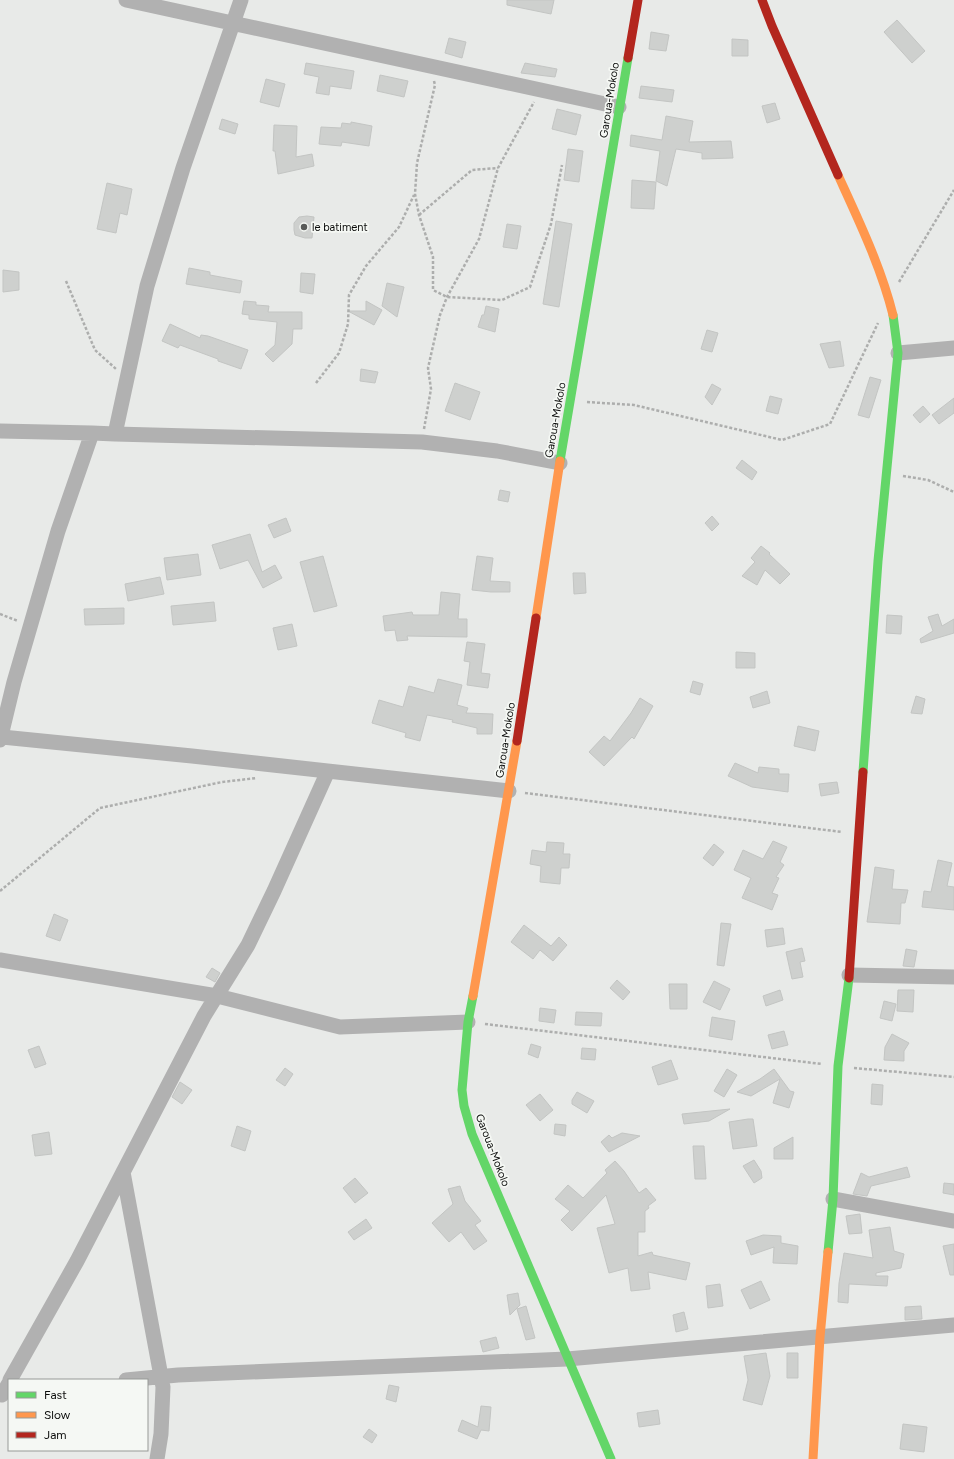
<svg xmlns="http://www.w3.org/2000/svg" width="954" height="1459" font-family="Figtree,sans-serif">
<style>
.building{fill:#ced0ce;stroke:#c3c5c3}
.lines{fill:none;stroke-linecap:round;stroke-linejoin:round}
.path{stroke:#adaead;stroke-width:2.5;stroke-dasharray:3 2;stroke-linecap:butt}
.street{stroke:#b1b1b1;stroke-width:15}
.fast{stroke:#63d668;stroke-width:9}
.slow{stroke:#ff974d;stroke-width:9}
.jam{stroke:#b3261e;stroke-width:9}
.poi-dot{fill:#585a58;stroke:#f5f8f4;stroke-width:1.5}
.labels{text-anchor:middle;stroke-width:3.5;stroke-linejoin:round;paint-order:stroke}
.street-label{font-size:11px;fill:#0b0c0b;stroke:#f5f8f4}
.poi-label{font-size:11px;fill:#0b0c0b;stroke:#f5f8f4;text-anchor:start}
</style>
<rect width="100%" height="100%" fill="#e8eae8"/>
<path class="building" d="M507,0H554L551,14L507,5Z
M897,20L925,51L912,63L884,32Z
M651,32L669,35L666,51L649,49Z
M449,38L466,42L462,58L445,53Z
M732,39L748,40V56H732Z
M306,63L354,71L351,89L330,86L329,95L316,93L319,77L304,74Z
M525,63L557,69L555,77L521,73Z
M380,75L408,81L404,97L377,91Z
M266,79L285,84L279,107L260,102Z
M641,86L674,90L672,102L639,98Z
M775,103L780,119L767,123L762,106Z
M557,109L581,115L576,135L552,129Z
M666,116L693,121L689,142L731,141L733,158L702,159V153L676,149L667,186L656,181L660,151L630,146L631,135L662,140Z
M222,119L238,124L235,134L219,129Z
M351,122L372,126L369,146L342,142L341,146L319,144L321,127L341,128L342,123L351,124Z
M274,125L297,126L296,157L312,154L314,166L278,174L275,151H273Z
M568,149L583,151L579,182L564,180Z
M632,180L656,182L654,209L631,208Z
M107,183L132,189L127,215L120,213L116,233L97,229Z
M307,216L314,217L312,238H305L295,235L294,230V223L299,217Z
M556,221L572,224L559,307L543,304Z
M507,224L521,226L517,249L503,247Z
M189,268L210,272V275L242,281L240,293L186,284Z
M3,270L19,272V290L3,292Z
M301,273L315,274L313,294L300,292Z
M387,283L404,287L397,317L382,306Z
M244,301L256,302V305L269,306L268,312H302V329H293L292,344L273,362L265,354L275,345L277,322L249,319V315L242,314Z
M366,301L382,310L374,325L348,311H366Z
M486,306L499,309L495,332L478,327L482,315H484Z
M170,324L200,338L201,335L208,336L248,350L241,369L218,361V359L180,345L178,348L162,341Z
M707,330L718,333L712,352L701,349Z
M840,341L844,366L829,368L820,344Z
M361,369L378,372L375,383L360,381Z
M870,377L881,380L869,418L858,415Z
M455,383L480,392L470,420L445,411Z
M712,384L721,389L712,405L705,397Z
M770,396L782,399L778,414L766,411Z
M954,398V413L939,424L932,415Z
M923,406L930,414L920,423L913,415Z
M742,460L757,472L752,480L736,468Z
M500,490L510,492L508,502L498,500Z
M712,516L719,524L712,531L705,523Z
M286,518L291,531L274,538L268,525Z
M250,534L262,572L275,565L282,578L263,588L248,560L220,569L212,545Z
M761,546L770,553L769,554L790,574L780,584L765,570L757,585L742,576L755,562L751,558Z
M198,554L201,575L167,580L164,558Z
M323,556L337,606L314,612L300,562Z
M477,556L493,558L490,581L510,582V592H491L472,590Z
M573,573H585L586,593L574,594Z
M160,577L164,594L128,601L125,584Z
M441,592L460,594L458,619H467V637L407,636L408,640L397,641L395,630L385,631L383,616L412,612L413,615H439Z
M214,602L216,621L173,625L171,606Z
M124,608V624L85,625L84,609Z
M938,614L942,626L954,619V633L921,643L920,639L933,631L928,617Z
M887,615L902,616L901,634L886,633Z
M292,624L297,646L278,650L273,628Z
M467,642L485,644L481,673L490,674L488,688L467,685L470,662L464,661Z
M736,652L755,653V668H736Z
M438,679L462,685L457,705L468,708L466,713L493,714L492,734H477V728L452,722L453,720L427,715L420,741L405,737L406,733L372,723L379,700L403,707L409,686L434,693Z
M693,681L703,684L700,695L690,692Z
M767,691L770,703L753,708L750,697Z
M916,696L925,699L922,714L911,713Z
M640,698L653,706L634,739L632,737L604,766L589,752L604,736L610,741L631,713Z
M798,726L819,731L815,751L794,746Z
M735,763L758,773L759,767L779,769V774H789L788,792L752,787L728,776Z
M837,782L839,793L821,796L819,784Z
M773,841L787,847L780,862L784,865L776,877L779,878L772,893L778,895L772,910L742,898L751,878L734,870L743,850L763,859Z
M547,842L564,843L563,854H570L569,868H561L560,884L540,882L541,866L530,864L532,850L546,852Z
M714,844L724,852L713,866L703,858Z
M938,860L952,863L947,886L954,887V910L922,907L924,891L931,892Z
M875,867L894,870L892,889L908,890L905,903H901L900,924L867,922Z
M54,914L68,920L60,941L46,936Z
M721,923L731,924L724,966L717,965Z
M524,925L551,946L559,937L567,945L553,961L540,950L533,959L511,942Z
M783,928L785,944L767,947L765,930Z
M802,948L805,961L800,962L803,977L792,979L786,952Z
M906,949L917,951L914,967L903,966Z
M212,968L220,973L215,982L206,977Z
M617,980L630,992L623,1000L610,988Z
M714,981L730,989L720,1010L703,1002Z
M669,984H687V1009H670Z
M780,990L783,1000L766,1006L763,996Z
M898,990H914L913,1012L897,1011Z
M884,1001L896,1004L892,1021L880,1018Z
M540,1008L556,1010L554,1023L539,1021Z
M576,1012L602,1013L601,1026L575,1025Z
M712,1017L735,1021L732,1040L709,1036Z
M784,1031L788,1045L772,1049L768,1035Z
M892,1034L909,1043L904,1051V1061L884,1060L885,1047Z
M531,1044L541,1047L538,1058L528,1054Z
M39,1046L46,1064L35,1068L28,1050Z
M582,1048L596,1049L595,1060L581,1059Z
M671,1060L678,1079L658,1085L652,1067Z
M285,1068L293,1074L285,1086L276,1080Z
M727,1069L737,1075L724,1097L714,1091Z
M774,1069L790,1091L794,1092L789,1108L773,1103L780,1079L751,1096L737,1092L760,1079Z
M180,1082L192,1090L182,1104L172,1097Z
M872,1084L883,1085L882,1105L871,1104Z
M577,1092L594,1101L587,1113L572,1104V1100Z
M540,1094L553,1110L540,1121L526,1105Z
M730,1109L709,1121L684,1124L682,1114Z
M748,1119H753L757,1146L733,1149L729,1122Z
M555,1124L566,1125L565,1136L554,1134Z
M237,1126L251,1131L245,1151L231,1146Z
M49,1132L52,1154L35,1156L32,1135Z
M622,1133L640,1136L609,1152L601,1142L609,1135L612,1138Z
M793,1137V1159H774V1148Z
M693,1146H704L706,1179H695Z
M754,1160L761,1171L762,1178L754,1183L743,1166Z
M615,1161L624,1171L639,1193L646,1188L656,1200L648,1206L649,1208L645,1211V1232H638V1256L652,1252L653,1255L690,1263L686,1280L648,1272L650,1289L631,1291L628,1268L609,1273L597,1228L615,1224L606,1195L572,1231L561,1220L570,1211L555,1199L568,1185L583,1198L607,1173L605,1170Z
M907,1167L910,1177L871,1186L867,1196L853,1194L861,1173L869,1177Z
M355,1178L368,1193L355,1203L343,1188Z
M944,1183L954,1184V1195L943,1193Z
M460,1186L465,1201L481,1221L475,1225L487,1241L474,1250L461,1232L449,1242L432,1223L453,1204L448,1189Z
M860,1214L862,1233L849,1234L846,1216Z
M366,1219L372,1228L354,1240L348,1232Z
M890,1227L894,1251L904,1254L901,1268L876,1273V1276H888L887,1286L849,1284L848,1303L838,1302L839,1283L844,1253L873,1258L869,1230Z
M763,1235L781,1236V1243L798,1246L797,1264L773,1263L774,1247L751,1255L746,1241Z
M954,1244V1275H950L943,1246Z
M761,1281L770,1300L750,1309L741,1290Z
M720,1284L723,1306L708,1308L706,1286Z
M518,1293L520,1305L510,1315L507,1295Z
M526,1306L535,1338L526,1340L517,1309Z
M921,1306L922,1319L905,1320V1307Z
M684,1312L688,1329L676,1332L673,1315Z
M496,1337L499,1348L483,1352L480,1341Z
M766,1353L770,1376L762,1405L743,1400L748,1380L744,1356Z
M787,1353H798V1378H787Z
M389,1385L399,1387L396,1402L386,1399Z
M481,1406L491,1407L489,1431L481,1430L477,1439L458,1431L462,1420L478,1427Z
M658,1410L660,1424L639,1427L637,1413Z
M903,1424L927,1427L924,1452L900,1449Z
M369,1429L377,1435L372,1443L363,1437Z"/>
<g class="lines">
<path class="path" d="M434,81L435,85L417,163L415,194L419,215L433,257V290L447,297L502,300L530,287L551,224L562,165
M419,215L472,170L498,168
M66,281L95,350L116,369
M899,282L954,190
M316,383L339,353L348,324L349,295L366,266L399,227L414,195
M587,402L634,405L782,440L830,424L878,323
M424,429L431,389L428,368L440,315L447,297L479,239L498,168L534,102
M903,476L928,480L954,492
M0,614L18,621
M525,793L842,832
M0,891L100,808L222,782L257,778
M485,1024L822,1064
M854,1068L954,1077"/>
<path class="street" d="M126,0L619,107
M898,353L954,348
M0,431L92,433L115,434L422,442L497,451L560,463
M115,434L147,286L183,168L241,0
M2,737L192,756L509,791
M0,740L14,682L58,531L92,433
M0,960L217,996L340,1027L468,1022
M849,975L954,977
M123,1172L163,1387L161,1434L157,1459
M833,1199L954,1221
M10,1380L77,1261L204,1016L248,945L274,891L328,771
M126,1380L178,1375L567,1359L954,1325
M2,1395L9,1383"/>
<path class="fast" d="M560,461L628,58
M863,772L878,561L898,353L893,315
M473,996L468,1022L462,1090L464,1106L472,1134L611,1459
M828,1252L833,1199L838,1066L849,978"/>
<path class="slow" d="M838,175C859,221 881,267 893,315
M536,618L560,461
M473,996L517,741
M813,1459L820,1337L828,1252"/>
<path class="jam" d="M762,0L772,26L838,175
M628,58L638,0
M517,741L536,618
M849,978L863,772"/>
</g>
<circle class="poi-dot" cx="304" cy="227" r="4"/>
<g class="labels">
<g class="street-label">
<text transform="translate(609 100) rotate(-81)" y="4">Garoua-Mokolo</text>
<text transform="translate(555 420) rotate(-80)" y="4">Garoua-Mokolo</text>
<text transform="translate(505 740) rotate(-81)" y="4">Garoua-Mokolo</text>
<text transform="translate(493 1150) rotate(69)" y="4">Garoua-Mokolo</text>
</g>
<g class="poi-label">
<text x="312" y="231">le batiment</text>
</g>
</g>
<rect x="8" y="1379" width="140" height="72" fill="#f5f8f4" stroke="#979a97"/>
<rect x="16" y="1392" width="20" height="6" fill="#63d668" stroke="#979a97"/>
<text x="44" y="1399" font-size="12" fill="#0b0c0b">Fast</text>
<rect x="16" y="1412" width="20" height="6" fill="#ff974d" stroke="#979a97"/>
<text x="44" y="1419" font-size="12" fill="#0b0c0b">Slow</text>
<rect x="16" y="1432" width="20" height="6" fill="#b3261e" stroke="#979a97"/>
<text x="44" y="1439" font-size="12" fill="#0b0c0b">Jam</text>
</svg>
